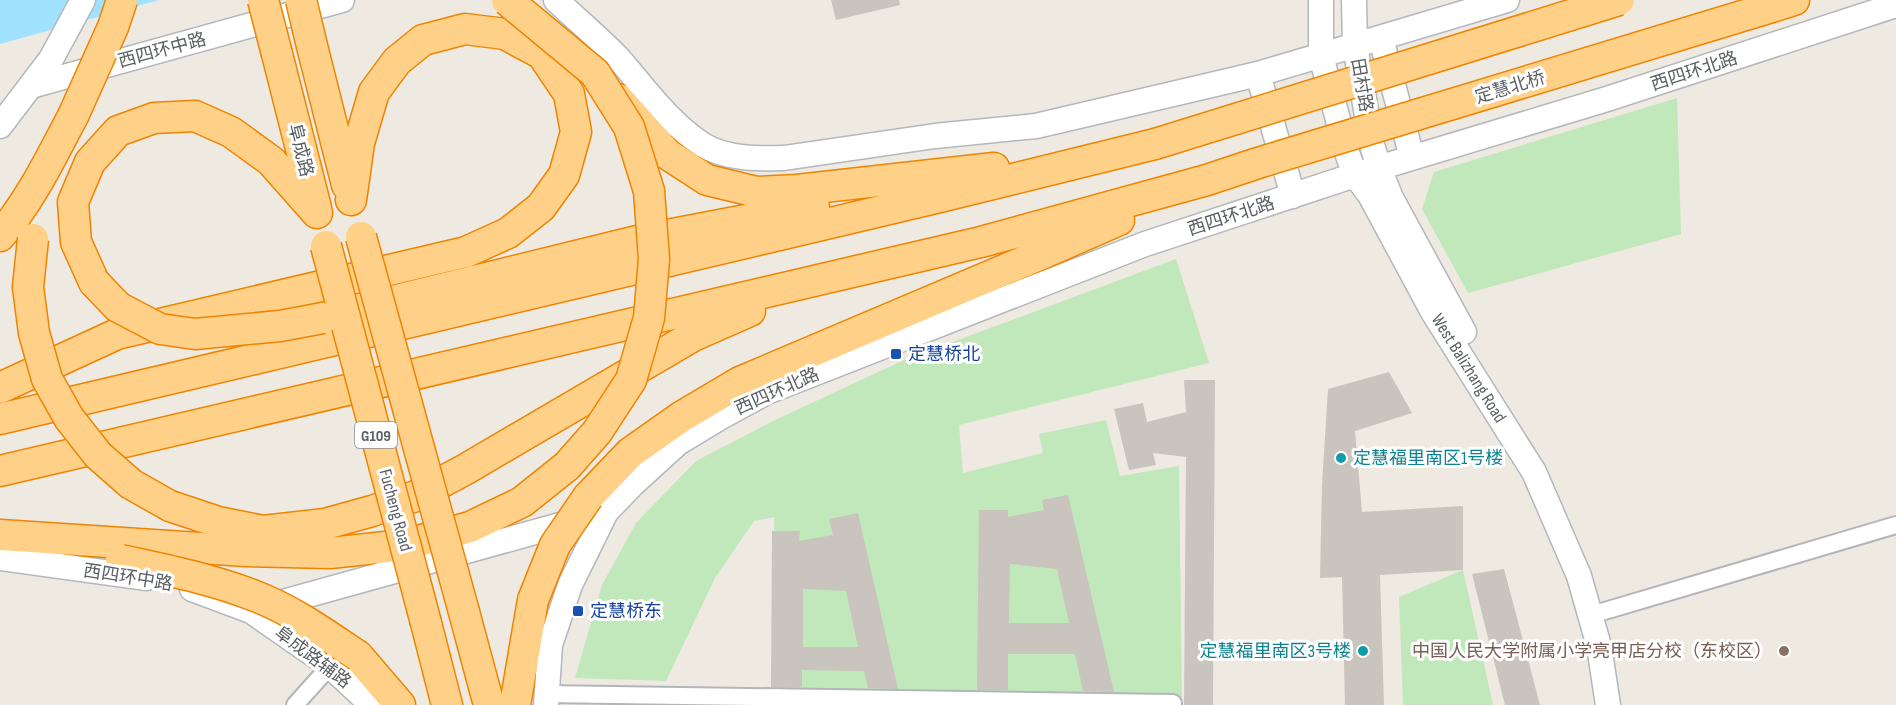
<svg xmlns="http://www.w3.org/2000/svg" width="1896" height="705" font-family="'Sofia Sans Condensed','Noto Sans SC',sans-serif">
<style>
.green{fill:#c1e8bb}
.water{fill:#a0e2ff}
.building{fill:#c9c4be;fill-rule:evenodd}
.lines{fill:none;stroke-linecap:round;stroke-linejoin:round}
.street-casing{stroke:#b2b6ba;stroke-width:20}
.secondary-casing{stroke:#b3b8bd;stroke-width:27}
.highway-casing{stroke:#ef8400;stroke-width:33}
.street{stroke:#fff;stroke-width:16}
.secondary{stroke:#fff;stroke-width:24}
.highway{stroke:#ffd087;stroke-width:30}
.highway-bridge-casing{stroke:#ef8400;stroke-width:33;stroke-linecap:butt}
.highway-bridge{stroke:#ffd087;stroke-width:30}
.transit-dot{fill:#1a4fb4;stroke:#fff;stroke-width:2}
.culture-dot{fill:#0f9aa8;stroke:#fff;stroke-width:2}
.education-dot{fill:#8d6e63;stroke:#fff;stroke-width:2}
.labels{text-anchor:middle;stroke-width:6;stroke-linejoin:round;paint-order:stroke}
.shield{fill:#fff;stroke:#8c8f92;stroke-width:1.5}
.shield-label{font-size:16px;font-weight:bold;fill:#5a5f63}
.street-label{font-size:18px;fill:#5a5f63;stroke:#fff}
.transit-label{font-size:18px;fill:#164399;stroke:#fff;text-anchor:start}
.culture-label{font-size:18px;fill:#0d838f;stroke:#fff;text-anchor:start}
.education-label{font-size:18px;fill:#785e54;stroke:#fff;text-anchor:end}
</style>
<rect width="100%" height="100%" fill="#eee9e1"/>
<path class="green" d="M1677,98L1681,234L1468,293L1422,209L1434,172Z
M1176,259L1209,363L959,425L963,473L1043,453L1039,434L1106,420L1120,476L1179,466L1182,705H777L774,517L754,521L715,578L666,681L575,678L602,585L636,523L696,461L773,421L904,360Z
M1463,570L1493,705H1403L1399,597Z"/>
<path class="water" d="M0,0H159L0,44Z"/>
<path class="building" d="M831,0H899L900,5L836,20Z
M1389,372L1412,413L1355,431L1362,512L1463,506V570L1380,575L1384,705H1345L1342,577L1320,578L1322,485L1328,389Z
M1184,380H1215L1213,705H1184L1186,457L1153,453L1156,465L1129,470L1114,409L1143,403L1147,422L1186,412Z
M1068,495L1114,692L1083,691L1075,654H1008V690H977L979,510H1008V517L1044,510L1042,500ZM1010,564L1057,569L1069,623H1009Z
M858,513L898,689L868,688L864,671L802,670V687H771L772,531H800L799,541L833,535L829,519ZM803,589L846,591L858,647H803Z
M1504,569L1540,705H1505L1472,574Z"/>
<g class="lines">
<g class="street-casing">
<path id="street" d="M1591,615L1896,525
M545,694L1173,703
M295,705L330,666"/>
</g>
<g class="secondary-casing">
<path id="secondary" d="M556,0C577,20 600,39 620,60C646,90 669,123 703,145C726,159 759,159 784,158L935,136L1036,126L1258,74L1507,0
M1321,0V56L1346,150L1355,175L1370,195L1433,312L1534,472L1579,576L1599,646L1608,705
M1354,0L1355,46L1372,145L1379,168L1391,198L1464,332
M1381,38L1412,158
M1258,74L1293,196
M31,86L342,0
M0,126L51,59L83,0
M0,558L147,578
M192,589L251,611L330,666L372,705
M265,607L578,520
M546,705L550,645L570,585L606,512L633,484L678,443L721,417L767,392L1145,244L1355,175L1607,99L1896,5"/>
</g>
<g class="highway-casing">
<path id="highway" d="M1762,10L1794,0
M312,46L347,185
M277,54L316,208
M618,99L667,154L707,180L757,192L797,190L994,168
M0,236C31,200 51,157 73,116
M94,282L76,242L73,202L90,162L118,131L154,118L195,116L231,132L271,161L317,213
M323,318L641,240L814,207
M0,388L117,334L466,252L508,233L541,207L564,175L576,132L569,94L542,54L505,34L465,29L423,40L397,61L374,92L359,143L351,200
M0,419L936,198L1155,144
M0,471L981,242L1207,180L1258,163
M588,497L630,453L681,417L740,382L1037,256L1119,220
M170,506L218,522L263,531L325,524L372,511L416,496L466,469L693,336L750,311
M0,535L246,551L330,553L404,545L470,527L522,502L567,466
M464,612L489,705
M426,623L447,705
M358,656L400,705
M515,705L533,600"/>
</g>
<use href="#street" class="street"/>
<use href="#secondary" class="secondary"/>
<use href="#highway" class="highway"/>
<g class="highway-bridge-casing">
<path id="highway-bridge" d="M263,0L277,54
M301,0L312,46
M507,0L595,73L629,127L649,191L654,259L649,318L631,380L597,432L567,466
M73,116L113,27L122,0
M1155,144L1619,0
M1258,163L1762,10
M361,237L464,612
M33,239L28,287L34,333L47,379L69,418L98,455L131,484L170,506
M326,246L426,623
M94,282L118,307L160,329L195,334L280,326L323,318
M121,560C166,570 212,579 255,596C292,610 325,634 358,656
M533,600L555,545L588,497"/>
</g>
<use href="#highway-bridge" class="highway-bridge"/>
</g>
<g class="transit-dot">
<rect x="890" y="348" width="12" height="12" rx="3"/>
<rect x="572" y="605" width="12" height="12" rx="3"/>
</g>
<g class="culture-dot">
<circle cx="1341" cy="458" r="6"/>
<circle cx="1363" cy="651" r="6"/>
</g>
<circle class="education-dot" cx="1784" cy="651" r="6"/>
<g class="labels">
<rect class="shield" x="355" y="422" width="42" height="26" rx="4.5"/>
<g class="shield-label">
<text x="376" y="441">G109</text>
</g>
<g class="street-label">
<text transform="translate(162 50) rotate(-15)" y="6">西四环中路</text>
<text transform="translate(1694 71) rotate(-18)" y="6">西四环北路</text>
<text transform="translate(1362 85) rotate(80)" y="6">田村路</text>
<text transform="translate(1510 87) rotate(-17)" y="6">定慧北桥</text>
<text transform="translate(301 150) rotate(76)" y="6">阜成路</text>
<text transform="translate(1231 216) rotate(-18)" y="6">西四环北路</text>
<text transform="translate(1469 368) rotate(58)" y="6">West Balizhang Road</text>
<text transform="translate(777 391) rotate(-24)" y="6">西四环北路</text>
<text transform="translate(396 510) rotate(75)" y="6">Fucheng Road</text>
<text transform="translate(128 577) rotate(9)" y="6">西四环中路</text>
<text transform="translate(313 657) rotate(37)" y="6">阜成路辅路</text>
</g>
<g class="transit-label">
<text x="908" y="360">定慧桥北</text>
<text x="590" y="617">定慧桥东</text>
</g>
<g class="culture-label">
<text x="1353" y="464">定慧福里南区1号楼</text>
<text x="1351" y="657" text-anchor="end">定慧福里南区3号楼</text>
</g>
<g class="education-label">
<text x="1772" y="657">中国人民大学附属小学亮甲店分校（东校区）</text>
</g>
</g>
</svg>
